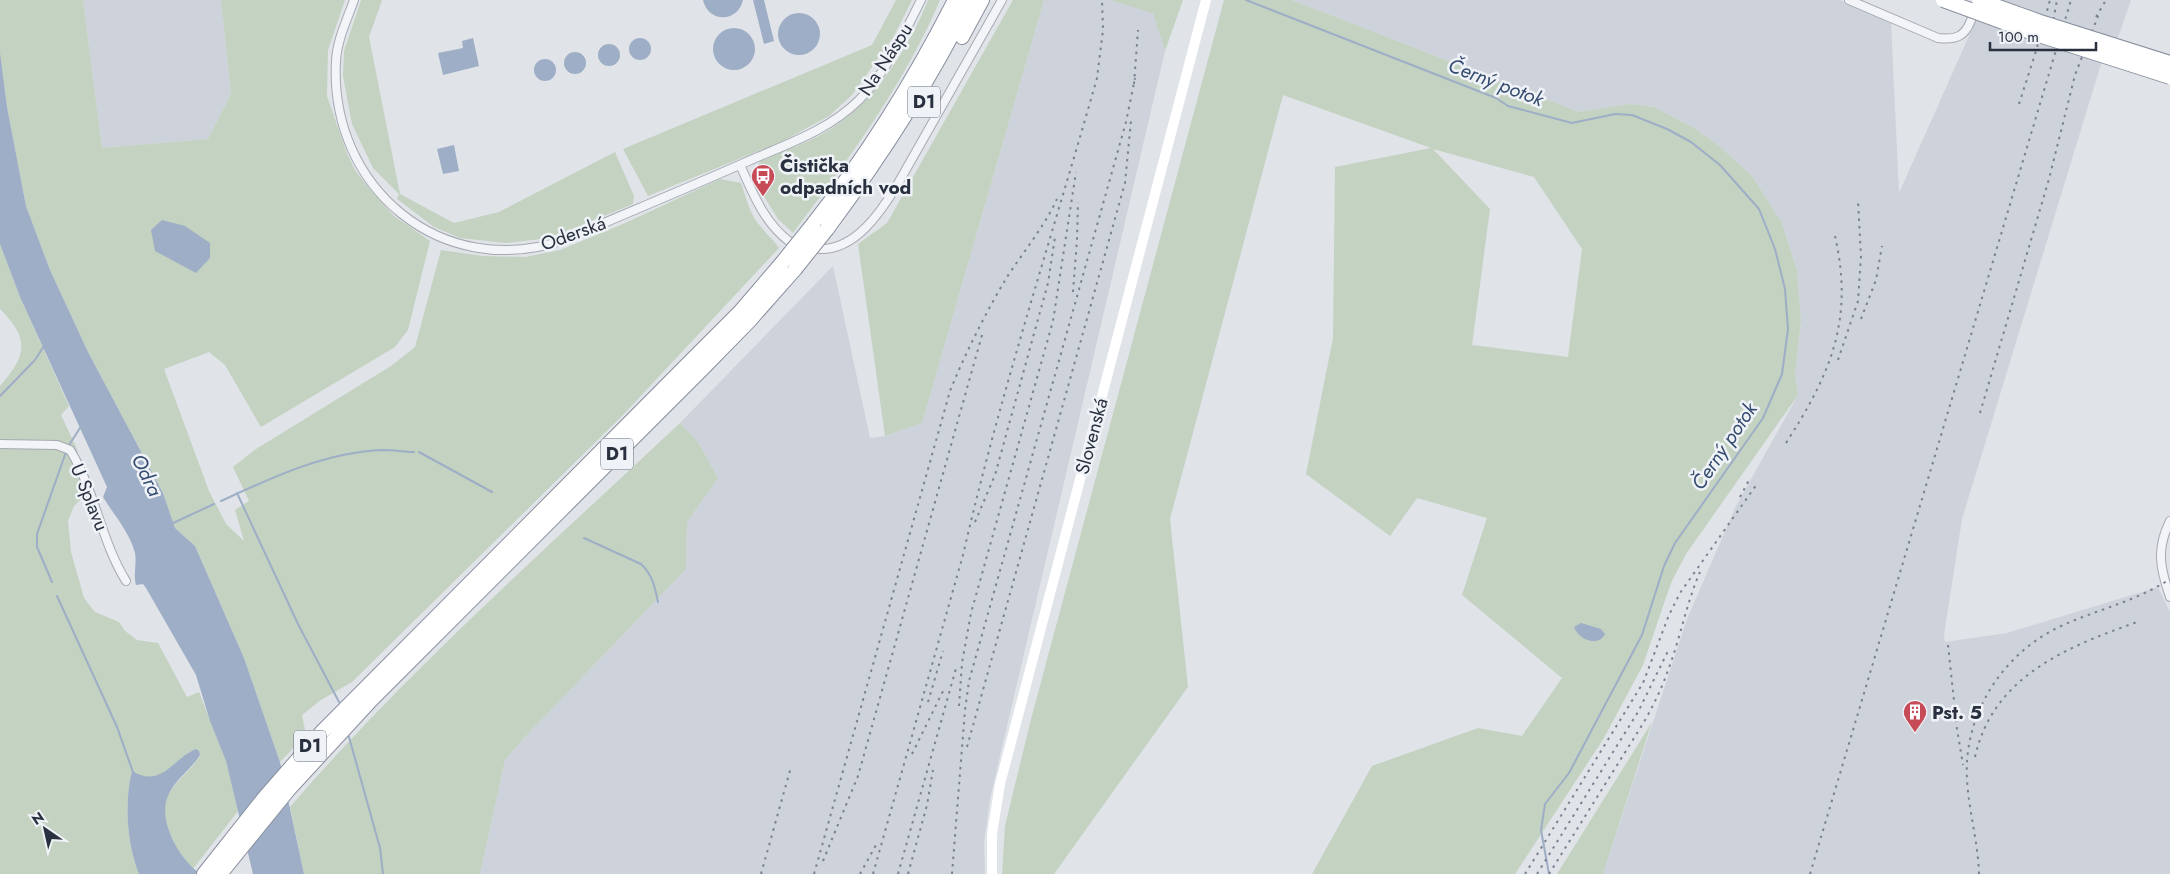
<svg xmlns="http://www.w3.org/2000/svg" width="2170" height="874" font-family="Jost,sans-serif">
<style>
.built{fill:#ced2da}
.green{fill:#c4d2c1;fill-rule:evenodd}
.water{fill:#9daec6}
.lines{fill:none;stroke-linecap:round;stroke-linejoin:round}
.stream{stroke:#9daec6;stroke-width:2}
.street-casing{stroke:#a5aab2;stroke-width:10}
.highway-casing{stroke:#888f9e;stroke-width:16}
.street{stroke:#f2f4f7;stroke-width:8}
.secondary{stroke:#fff;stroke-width:10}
.highway{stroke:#fff;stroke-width:14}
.rail{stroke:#7a8191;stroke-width:2;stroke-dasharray:2.5 5;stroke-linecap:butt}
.highway-bridge-casing{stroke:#888f9e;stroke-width:16;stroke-linecap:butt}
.highway-bridge{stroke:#fff;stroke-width:14}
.labels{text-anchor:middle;stroke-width:5;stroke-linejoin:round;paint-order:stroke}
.shield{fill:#eff2f6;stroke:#646a76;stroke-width:1}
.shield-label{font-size:18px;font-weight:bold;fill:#29303f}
.street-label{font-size:19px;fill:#29303f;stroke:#eff2f6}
.poi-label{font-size:19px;font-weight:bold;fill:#29303f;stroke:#eff2f6;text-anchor:start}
.water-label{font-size:20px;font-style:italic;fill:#354c71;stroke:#eff2f6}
</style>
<rect width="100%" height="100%" fill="#e0e3e8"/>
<path class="built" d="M83,0H221L231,94L208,139L102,148Z
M1044,0H1110L1153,12L1165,51L990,799L984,843L985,874H480L505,760L522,740L686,569L687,522L718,478L698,442L680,423L833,266L870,438L885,436L922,423Z
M1292,0H1841L1891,23L1899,193L1985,0H2131L2119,35L2101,64L1962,519L1944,635L1945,642L2007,633L2158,587L2170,612V874H1603L1687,619L1736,506L1798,395L1795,373L1801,321L1797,271L1782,223L1752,176L1719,146L1694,128L1654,107L1629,104L1579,112Z"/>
<path class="green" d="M0,0H83L102,148L208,139L231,94L221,0H345L328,50L327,96L346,151L355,170L368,187L394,216L430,241L408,330L395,347L261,427L225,365L209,352L164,369L209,491L226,524L244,541L235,510L249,501L233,467L256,449L391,366L415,347L441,250L483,256L525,257L560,250L623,224L720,179L741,183C746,197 750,216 761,227C767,235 773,239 779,248L623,415L352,682L321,700L302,715L306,735L280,762L244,658L195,546L175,528L163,493L88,352L50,270L26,206L7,107L0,52Z
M361,0H382L369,37L400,194L454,223L499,212L615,152L634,196L633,204L550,238L505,243L460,238L434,227L397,199L399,194L373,168L352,124L343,76L344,51Z
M896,0H912L894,36L852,95L829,116L783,141L648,196L623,149L872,45Z
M928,0H940C904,85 848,160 793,233L778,219L755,182L756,167L761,161C782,151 805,144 824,133C871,107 909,49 928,0Z
M1013,0H1044L922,423L885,436L858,244L887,223Z
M1110,0H1183L1165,51L1153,13Z
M1224,0H1292L1579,112L1629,104L1654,107L1694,128L1719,146L1752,176L1782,223L1797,271L1801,321L1795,373L1798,395L1686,554L1671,583L1643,665L1604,738L1515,874H1312L1372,766L1478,728L1522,736L1562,678L1462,595L1487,518L1417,498L1390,536L1306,474L1333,338L1335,167L1431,148L1283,95L1170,519L1188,687L1054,874H1002L1005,826L1030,723ZM1433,149L1534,177L1582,249L1568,357L1472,345L1490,209Z
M0,244L20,297L69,406L61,415L77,449L79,476L86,494L74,506L68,521L71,552L84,598L95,612L119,622L125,631L137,640L158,643L187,697L199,692L226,761L238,811L193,869C176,852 155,815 170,792C179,778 192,769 200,756L191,751C179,761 161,781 143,777C139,776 135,773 132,772C124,803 127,844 139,874H0V386C27,355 30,339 0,309Z
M680,423L698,442L718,478L687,522L686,569L522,740L505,760L480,874H304L290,807C409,669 547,548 680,423Z
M1652,722L1603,874H1557Z"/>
<path class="water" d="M703,0H743C738,23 708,23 703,0Z
M753,0H764L774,41L764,44Z
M778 34a21 21 0 1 1 42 0a21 21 0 1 1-42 0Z
M713 49a21 21 0 1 1 42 0a21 21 0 1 1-42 0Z
M629 49a11 11 0 1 1 22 0a11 11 0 1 1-22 0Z
M473,38L479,66L443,75L438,53L463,48L462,41Z
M598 55a11 11 0 1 1 22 0a11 11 0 1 1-22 0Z
M564 63a11 11 0 1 1 22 0a11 11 0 1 1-22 0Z
M0,52L7,107L26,206L50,270L88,352L163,493L175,528L195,546L244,658L280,762L304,874H253L226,761L210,721L196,675L146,588L143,584L136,585C133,574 137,564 135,553C130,533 114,515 103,497L107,487L20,297L0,244Z
M534 70a11 11 0 1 1 22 0a11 11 0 1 1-22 0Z
M454,145L459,171L443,174L437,149Z
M162,220L185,226L210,243V258L196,273L155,251L151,230Z
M1581,623L1601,629L1605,634C1598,648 1578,639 1574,627Z
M196,749L199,751L200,755C191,770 175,779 168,796C157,820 180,861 201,874H139C127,844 124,803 132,771C162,789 173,758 196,749Z"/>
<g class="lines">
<path class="stream" d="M1246,0L1473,89L1496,98L1508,106L1572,123L1615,114L1632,115L1667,129L1691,142L1720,165L1759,209L1775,249L1785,289L1788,329L1782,374L1763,418L1675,543L1664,566L1642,635L1569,773L1545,804L1541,830L1549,874
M0,396L35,360L44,346
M69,445L80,428
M419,452L492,492
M237,493L298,624L339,702
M221,501C273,477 326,452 383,450C394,450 404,452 414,452
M171,524L214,504
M584,538L641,564C652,574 655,587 658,602
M52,582L37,547V534L66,452
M57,596L117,727L133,772
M349,737L380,848L383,874"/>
<g class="street-casing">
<path id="street" d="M354,0C347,20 337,40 336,61C329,187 441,282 564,240C627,213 690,187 753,159C790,143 830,129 859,100C886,73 904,34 921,0
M1849,0L1938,38C1955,40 1965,37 1971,20
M740,165C753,193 764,223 790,242
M820,249C855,250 880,213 896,187L1002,0
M0,444L57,445L70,450C95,490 101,541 126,581
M2170,521C2156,549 2160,568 2170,597"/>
</g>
<g class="highway-casing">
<path id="highway" d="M962,37L982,0
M814,223C869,153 915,79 955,0
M827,229C882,155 929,83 970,0
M204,874L265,797L321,733L694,358L740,312L782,263
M220,874L289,789L371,700L704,367L749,321L795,269"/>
</g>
<use href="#street" class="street"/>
<path class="secondary" d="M992,874V834L1000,784L1206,0"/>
<use href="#highway" class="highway"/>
<path class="rail" d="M2096,17L2106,0
M2052,27L2057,0
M1134,84L1138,30
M2019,104L2036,51L2050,0
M1073,292L1077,240L1078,202
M1861,319L1876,280L1882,246
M1838,360L1858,301L1861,256L1858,201
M1980,413L2049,179L2075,75L2100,11
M1786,443C1831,373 1854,320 1835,236
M1740,497L1749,480
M975,522L995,475L1048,283L1055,237
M1948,645L1957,729L1963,765
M928,702L943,651
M959,706L962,663L971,613L1053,321L1076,172
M967,747L1125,183L1131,121
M912,754L945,687
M1975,757C1993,676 2067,647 2137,622
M823,861L858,776L982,335
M761,874L791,767
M814,874L950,391C965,354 986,312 1007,277C1024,251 1044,227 1057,199
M860,874L876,845
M873,874L963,555C1000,394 1052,237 1097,78L1103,30L1102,0
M898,874L957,665
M908,874L927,805L933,770
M952,874L965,710L969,681L1126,122L1135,78
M1525,874L1643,683L1669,615L1680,593L1757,484
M1537,874L1638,712L1668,651
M1549,874L1644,722C1653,706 1661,690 1667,673C1680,640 1686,604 1700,572
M1810,874L2071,0
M1979,874C1978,842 1969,812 1967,780C1963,716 2001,655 2059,627C2097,609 2133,603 2170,579"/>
<g class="highway-bridge-casing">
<path id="highway-bridge" d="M1943,0L2039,35L2170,77
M1979,0L2043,23L2170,63
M782,263L814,223
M795,269L827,229"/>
</g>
<use href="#highway-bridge" class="highway-bridge"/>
</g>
<defs>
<g id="bus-pin" transform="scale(1.25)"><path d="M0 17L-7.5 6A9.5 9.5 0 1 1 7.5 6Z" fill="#c74b56" stroke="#eff2f6"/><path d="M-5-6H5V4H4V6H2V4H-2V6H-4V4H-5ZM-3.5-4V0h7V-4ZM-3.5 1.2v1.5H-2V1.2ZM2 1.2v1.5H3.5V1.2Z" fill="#fff"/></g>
<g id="building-pin" transform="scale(1.25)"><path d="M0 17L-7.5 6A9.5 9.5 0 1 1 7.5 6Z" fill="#c74b56" stroke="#eff2f6"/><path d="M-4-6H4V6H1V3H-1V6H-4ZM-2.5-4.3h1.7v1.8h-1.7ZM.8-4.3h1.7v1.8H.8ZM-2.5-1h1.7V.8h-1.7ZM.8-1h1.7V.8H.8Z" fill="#fff"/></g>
</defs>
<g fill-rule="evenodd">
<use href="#bus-pin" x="763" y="176"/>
<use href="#building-pin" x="1915" y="712"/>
</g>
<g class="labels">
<g class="shield">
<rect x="908" y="86.5" width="32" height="31" rx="4"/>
<rect x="601" y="438.5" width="32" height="31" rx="4"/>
<rect x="294" y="730.5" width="32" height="31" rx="4"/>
</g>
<g class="shield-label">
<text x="924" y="108">D1</text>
<text x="617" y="460">D1</text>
<text x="310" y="752">D1</text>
</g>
<g class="street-label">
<text transform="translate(885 59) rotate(-57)" y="7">Na Náspu</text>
<text transform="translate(573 233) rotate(-20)" y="7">Oderská</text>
<text transform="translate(1091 436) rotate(-75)" y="7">Slovenská</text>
<text transform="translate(90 497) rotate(68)" y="7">U Splavu</text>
</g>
<g class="poi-label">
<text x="780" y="172">Čistička<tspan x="780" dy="22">odpadních vod</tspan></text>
<text x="1932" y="719">Pst. 5</text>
</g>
<g class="water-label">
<text transform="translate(1496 82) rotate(21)" y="7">Černý potok</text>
<text transform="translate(1724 446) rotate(-56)" y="7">Černý potok</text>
<text transform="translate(147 475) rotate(64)" y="7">Odra</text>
</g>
</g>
<g transform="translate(45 829) rotate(326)" stroke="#eff2f6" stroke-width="4" paint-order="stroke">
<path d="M0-4L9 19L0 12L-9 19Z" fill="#29303f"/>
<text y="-8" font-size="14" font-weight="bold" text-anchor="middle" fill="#29303f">N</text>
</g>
<path d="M1990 42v8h106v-8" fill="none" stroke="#29303f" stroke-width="2.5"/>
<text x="1998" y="42" font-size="15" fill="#29303f" stroke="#eff2f6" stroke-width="4" paint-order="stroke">100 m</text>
</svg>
